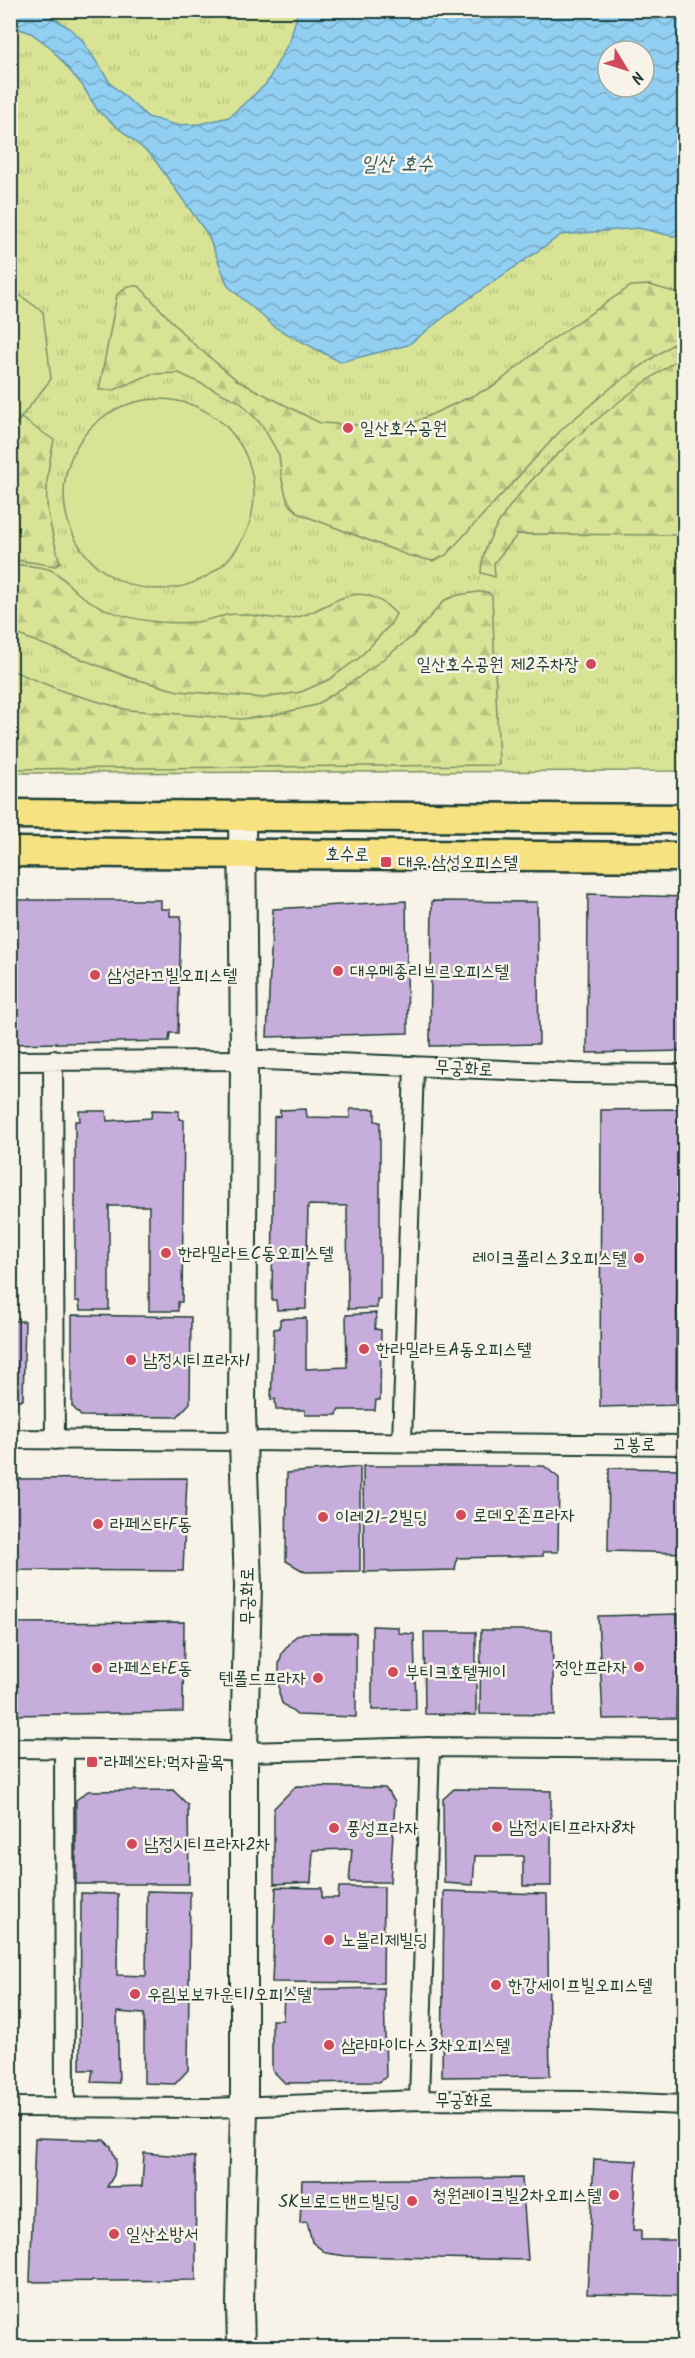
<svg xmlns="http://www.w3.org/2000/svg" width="695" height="2358" font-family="Kalam,'Poor Story',sans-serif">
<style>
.grass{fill:url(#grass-tufts);stroke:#7c9065;stroke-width:1.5;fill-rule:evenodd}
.forest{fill:url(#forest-firs);stroke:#7c9065;stroke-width:1.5}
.garden{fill:#d8e396;stroke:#7c9065;stroke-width:1.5}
.water{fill:url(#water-waves);stroke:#6495a7;stroke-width:1.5;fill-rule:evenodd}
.building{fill:#c7addb;stroke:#1f3d34;stroke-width:1.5}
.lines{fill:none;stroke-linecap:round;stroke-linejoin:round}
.street-casing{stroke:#1f3d34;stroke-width:22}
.secondary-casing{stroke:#1f3d34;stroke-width:30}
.primary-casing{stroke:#1f3d34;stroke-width:33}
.street{stroke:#f7f3e8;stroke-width:18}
.secondary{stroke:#f7f3e8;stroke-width:26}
.primary{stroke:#f6e281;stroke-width:28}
.poi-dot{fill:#d1495b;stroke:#f7f3e8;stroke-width:2}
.labels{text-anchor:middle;stroke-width:5;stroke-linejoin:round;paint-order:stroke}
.poi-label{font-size:18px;fill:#1f3d34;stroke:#f7f3e8;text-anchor:start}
.street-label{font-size:18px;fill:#1f3d34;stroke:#f7f3e8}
.water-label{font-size:20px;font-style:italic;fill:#365a5a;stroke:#f7f3e8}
</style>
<defs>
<pattern id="grass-tufts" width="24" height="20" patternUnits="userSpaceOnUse" patternTransform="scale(1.5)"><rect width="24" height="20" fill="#d8e396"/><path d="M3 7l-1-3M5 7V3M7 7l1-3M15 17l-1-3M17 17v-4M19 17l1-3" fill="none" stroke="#b9c482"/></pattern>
<pattern id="forest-firs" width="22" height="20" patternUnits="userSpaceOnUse" patternTransform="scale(1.5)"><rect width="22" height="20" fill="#d8e396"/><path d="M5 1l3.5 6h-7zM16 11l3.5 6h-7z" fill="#b9c482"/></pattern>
<pattern id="water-waves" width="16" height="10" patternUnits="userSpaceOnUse" patternTransform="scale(1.5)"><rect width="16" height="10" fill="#92d0f3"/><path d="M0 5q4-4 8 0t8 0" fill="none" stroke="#77aac6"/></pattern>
</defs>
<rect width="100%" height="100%" fill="#f7f3e8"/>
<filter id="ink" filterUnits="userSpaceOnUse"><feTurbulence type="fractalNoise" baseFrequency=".0167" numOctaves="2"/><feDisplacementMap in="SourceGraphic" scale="12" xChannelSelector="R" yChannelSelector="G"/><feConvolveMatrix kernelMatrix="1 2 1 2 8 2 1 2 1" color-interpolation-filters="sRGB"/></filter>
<g filter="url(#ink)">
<path class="grass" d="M11,11H684V771L11,773ZM608,51H644V87H608Z"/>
<path class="forest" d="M650,285L684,295V336L613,386L563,428L446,555L433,561L407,555L300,514L288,503L282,480L279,455L262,425L240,402L179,373L151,374L114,390H99L117,295L127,286H139L189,340L238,381L320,423L375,426L415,422L494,386L547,343L631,286Z
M684,355V535L518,534L494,563L495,577L481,573C482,499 626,394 684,355Z
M21,418L54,440C42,492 45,511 60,562L56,566L11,559V430Z
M11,564C22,566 40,565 51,570C62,575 70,587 79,594C113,619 156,625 197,622C210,620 224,614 237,614C253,614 268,619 283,619C330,617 351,568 396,614L390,625L359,658L328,680L301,692L264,698L178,691L128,677L11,632Z
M478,592H487L492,596L499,765L11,769V670L65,692L128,710L241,719L269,716L316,705L358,678L412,637L445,600L458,595Z"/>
<path class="garden" d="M10,288L43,312L51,379L11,430Z
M64 494a95 95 0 1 1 190 0a95 95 0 1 1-190 0Z"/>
<path class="water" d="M11,10L43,11L68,27L82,40L111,84L148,117L176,125L200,124L229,117L266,84L290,40L298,11H684V235L672,236L638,228L561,235L457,307L408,345L340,362L276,328L228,286L208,235L152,156L98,111L82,85L50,47L31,33L11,26ZM608,51H644V87H608Z"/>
<path class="building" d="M588,894L684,897V1051L587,1053Z
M10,900H161V909H170V916H181L178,1033H170L169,1041L10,1044Z
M406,901L408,1033L267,1037L273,909Z
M432,901L537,902L539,1044L430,1046Z
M306,1109L307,1117L350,1118V1109H375V1121L380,1122V1299H377V1308L348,1309L347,1206L308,1205L306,1309L277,1310L276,1300H272L274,1117L280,1116V1110Z
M678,1109L676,1405L600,1407L601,1110Z
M152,1110L179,1111V1119L184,1120L182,1302H178V1311H149V1206H109V1310H80L79,1301H75V1121H80L79,1111H106L107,1121L151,1118Z
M376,1313L375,1329L381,1330L380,1400H376L375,1410H338L337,1415H305V1410H276L275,1399L271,1400L274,1329L280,1328V1319L306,1318V1369L347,1367L346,1315Z
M72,1315L191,1317L190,1403L177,1417L81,1416L72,1406Z
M10,1321H25L23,1400H10Z
M363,1466H544L559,1478L558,1552H543V1556L457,1558L455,1570L364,1572Z
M360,1467V1571L305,1572L286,1561L287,1473Z
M609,1468L684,1469V1553L608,1551Z
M187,1478L183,1571L10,1570V1479Z
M678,1614L676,1718L603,1719L598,1616Z
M184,1622L183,1712L10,1715V1623Z
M372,1626L398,1627V1633L414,1634L416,1709L372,1710Z
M481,1630H552L554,1715L480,1714Z
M424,1632H476V1715L425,1714Z
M303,1633H356V1717L297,1715L282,1703L279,1693V1664L282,1653L295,1637Z
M296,1786L385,1788L395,1801L390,1882H349L352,1849L313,1850L311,1882L274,1884V1808Z
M454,1789L551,1791V1886H523V1856H475L473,1885L444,1883L443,1799Z
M173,1790L188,1805L189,1884H76V1800L88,1791Z
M276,1887L322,1888V1898H338L339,1887H384L383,1983L272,1982Z
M147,1891L190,1892L188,2070L175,2084L144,2083V2014L117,2012L119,2083L91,2082L93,2070H80L81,1893L118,1894L117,1975L146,1976Z
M444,1891L547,1894L550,2076L442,2077Z
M384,1988L386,2077L379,2082L285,2083L272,2070V2020H283L284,1990Z
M35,2138L104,2140L111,2147L116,2160L114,2175L107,2187L142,2186L144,2153L195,2157L196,2280L30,2282Z
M594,2159L637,2161L633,2230H641V2240H684V2296L587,2294Z
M522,2178L528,2260L346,2256L326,2253L312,2242L307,2222L300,2223L302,2180Z"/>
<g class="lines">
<g class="street-casing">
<path id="street" d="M53,1060L55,1440
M10,1061L265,1060L575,1073L684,1074
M10,1439L684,1445
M402,1442L414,1066
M10,1748L206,1750L244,1752L430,1747L684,1749
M64,1748L65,2107
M419,2100L430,1747
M10,2107L209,2108L419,2100L588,2101L684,2105"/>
</g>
<g class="secondary-casing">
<path id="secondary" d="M241,2348L240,2305L244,2107V1752L248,1586L242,1414L244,1060L242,816"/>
</g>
<g class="primary-casing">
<path id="primary" d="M10,814L684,819
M10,852L684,857"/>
</g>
<use href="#street" class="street"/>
<use href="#secondary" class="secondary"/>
<use href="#primary" class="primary"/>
</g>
</g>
<g class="poi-dot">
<circle cx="348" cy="428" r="6"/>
<circle cx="591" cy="664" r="6"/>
<rect x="380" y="856" width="12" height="12" rx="3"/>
<circle cx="338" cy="971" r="6"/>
<circle cx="95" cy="975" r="6"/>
<circle cx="166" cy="1253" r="6"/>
<circle cx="639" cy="1258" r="6"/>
<circle cx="364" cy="1349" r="6"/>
<circle cx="131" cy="1360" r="6"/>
<circle cx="461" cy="1515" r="6"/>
<circle cx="323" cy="1517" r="6"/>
<circle cx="98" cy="1524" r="6"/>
<circle cx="639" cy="1667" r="6"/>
<circle cx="97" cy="1668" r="6"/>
<circle cx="393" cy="1672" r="6"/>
<circle cx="318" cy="1678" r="6"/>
<rect x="86" y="1756" width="12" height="12" rx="3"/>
<circle cx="497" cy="1827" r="6"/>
<circle cx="334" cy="1828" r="6"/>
<circle cx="132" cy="1844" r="6"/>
<circle cx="329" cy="1940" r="6"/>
<circle cx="496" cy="1985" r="6"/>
<circle cx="135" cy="1994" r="6"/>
<circle cx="329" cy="2045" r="6"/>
<circle cx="614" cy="2195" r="6"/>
<circle cx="412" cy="2201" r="6"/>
<circle cx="114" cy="2234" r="6"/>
</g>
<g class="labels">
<g class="poi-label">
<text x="360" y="434">일산호수공원</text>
<text x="579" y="670" text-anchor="end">일산호수공원 제2주차장</text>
<text x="398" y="868">대우.삼성오피스텔</text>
<text x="350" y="977">대우메종리브르오피스텔</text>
<text x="107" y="981">삼성라끄빌오피스텔</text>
<text x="178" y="1259">한라밀라트C동오피스텔</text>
<text x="627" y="1264" text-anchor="end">레이크폴리스3오피스텔</text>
<text x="376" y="1355">한라밀라트A동오피스텔</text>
<text x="143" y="1366">남정시티프라자1</text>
<text x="473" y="1521">로데오존프라자</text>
<text x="335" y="1523">이레21-2빌딩</text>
<text x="110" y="1530">라페스타F동</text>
<text x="627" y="1673" text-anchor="end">정안프라자</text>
<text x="109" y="1674">라페스타E동</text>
<text x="405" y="1678">부티크호텔케이</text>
<text x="306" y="1684" text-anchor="end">텐폴드프라자</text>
<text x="104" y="1768">라페스타.먹자골목</text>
<text x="509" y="1833">남정시티프라자8차</text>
<text x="346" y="1834">풍성프라자</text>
<text x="144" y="1850">남정시티프라자2차</text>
<text x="341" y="1946">노블리제빌딩</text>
<text x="508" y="1991">한강세이프빌오피스텔</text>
<text x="147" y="2000">우림보보카운티1오피스텔</text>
<text x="341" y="2051">삼라마이다스3차오피스텔</text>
<text x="602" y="2201" text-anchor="end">청원레이크빌2차오피스텔</text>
<text x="400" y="2207" text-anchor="end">SK브로드밴드빌딩</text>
<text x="126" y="2240">일산소방서</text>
</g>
<g class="street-label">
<text transform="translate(347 854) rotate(1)" y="6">호수로</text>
<text transform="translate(464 1068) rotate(3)" y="6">무궁화로</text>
<text x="634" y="1450">고봉로</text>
<text transform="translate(247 1596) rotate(-90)" y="6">무궁화로</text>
<text x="464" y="2106">무궁화로</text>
</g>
<g class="water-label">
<text x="397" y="170">일산 호수</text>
</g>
</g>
<rect width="695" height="2358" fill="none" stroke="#f7f3e8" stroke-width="36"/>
<rect x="18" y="18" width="659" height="2322" fill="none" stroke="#1f3d34" stroke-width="2" filter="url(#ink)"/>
<g transform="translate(626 69) rotate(128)"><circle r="28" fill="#f7f3e8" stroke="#a1aaa0" stroke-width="1.5"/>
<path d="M0-4.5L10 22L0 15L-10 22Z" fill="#d1495b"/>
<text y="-9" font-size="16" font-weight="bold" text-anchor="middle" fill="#1f3d34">N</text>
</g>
</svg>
